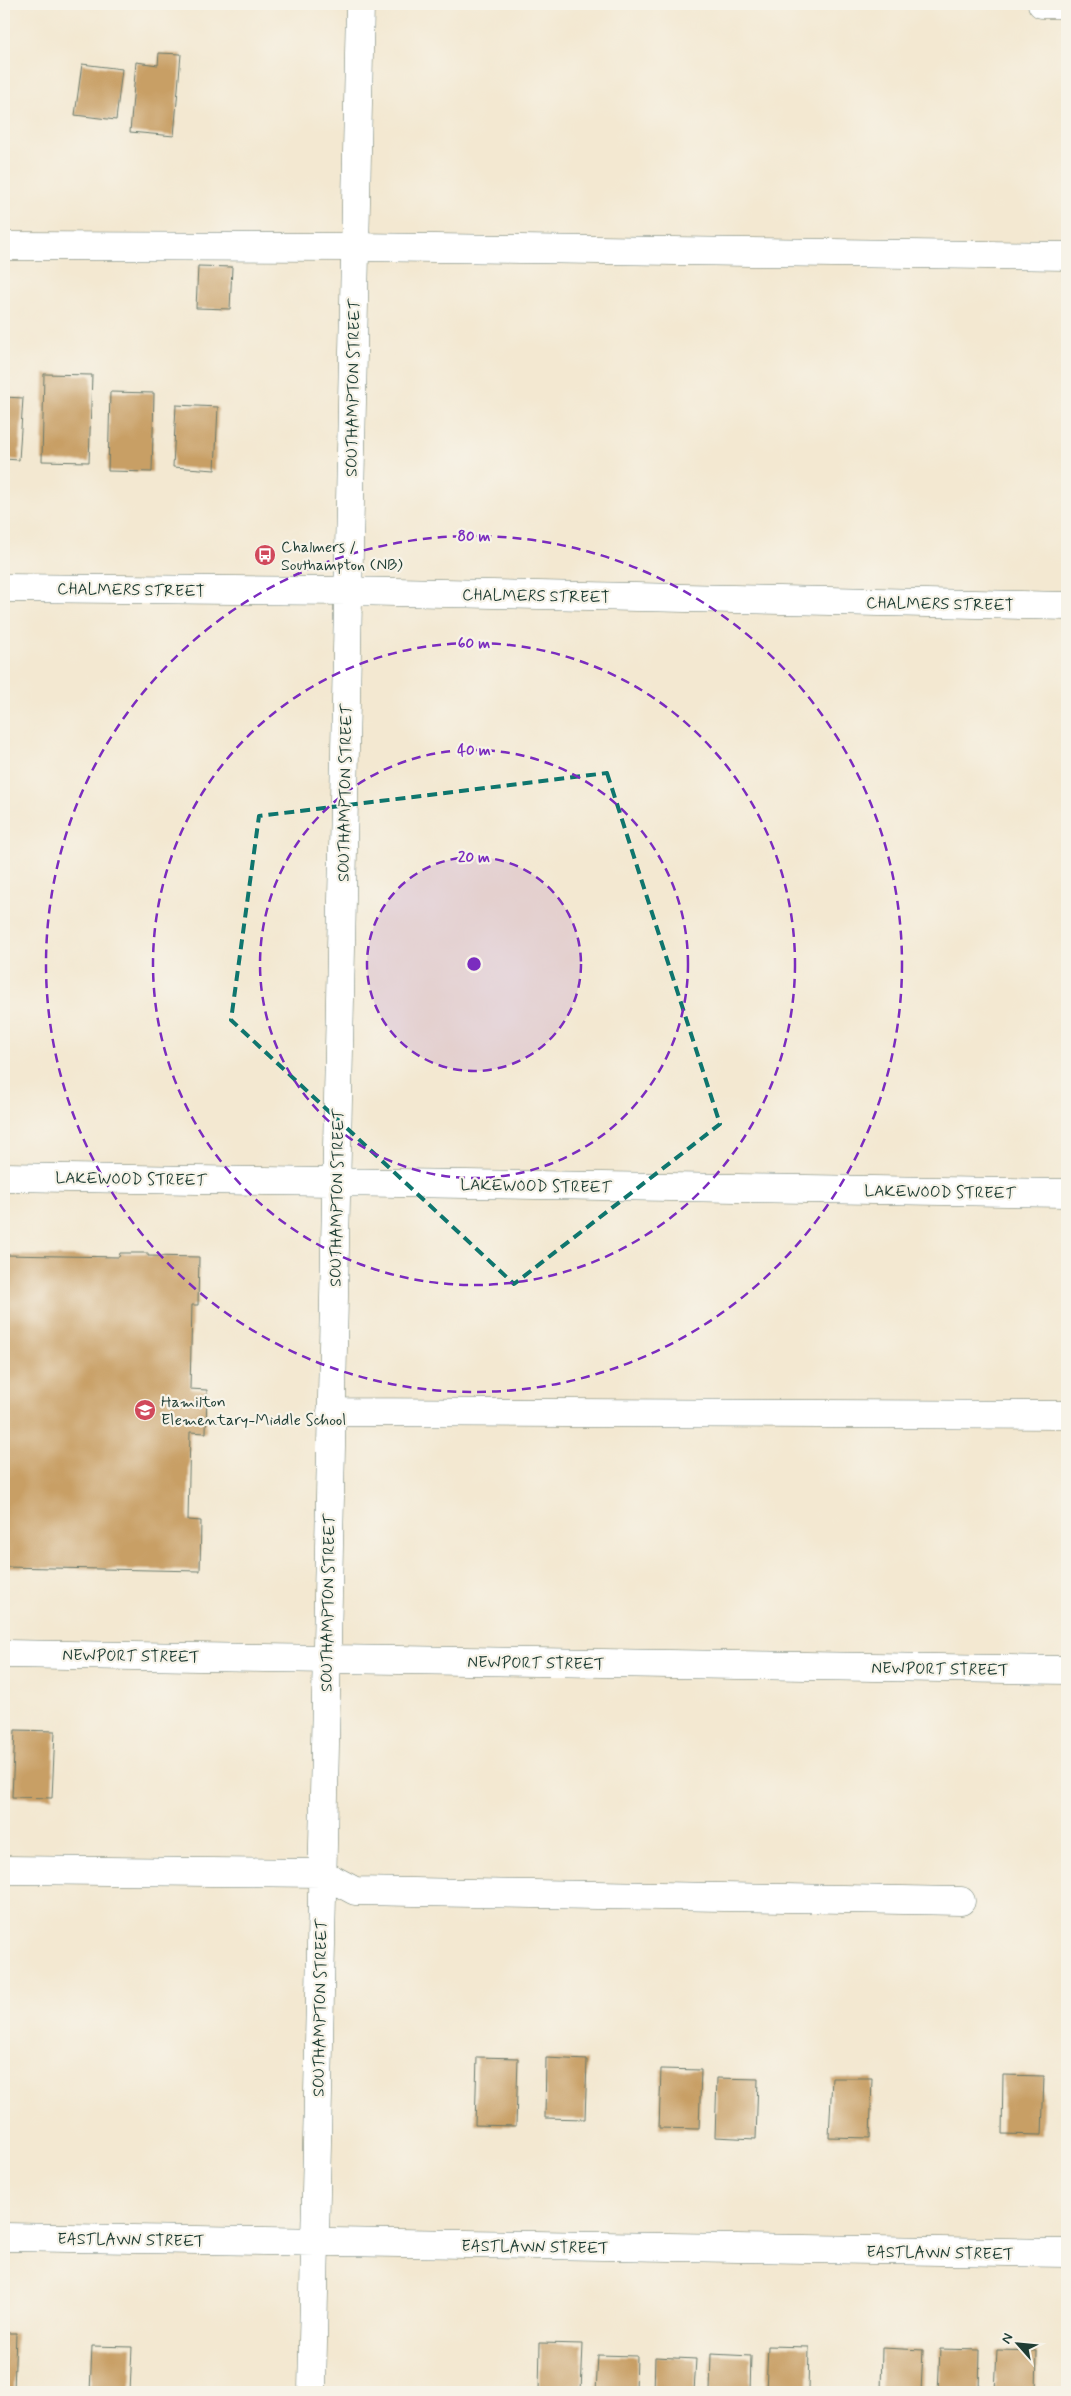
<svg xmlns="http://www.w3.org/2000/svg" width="1071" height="2396" font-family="Mynerve,sans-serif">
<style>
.building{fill:#c89f65}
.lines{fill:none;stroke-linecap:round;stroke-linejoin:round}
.minor-casing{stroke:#69796b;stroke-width:29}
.minor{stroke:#fff;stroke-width:28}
.marked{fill:none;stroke:#0f766e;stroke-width:4;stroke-dasharray:10 6;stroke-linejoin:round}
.ring{fill:none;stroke:#7b2cbf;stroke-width:2.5;stroke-dasharray:9 6}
.labels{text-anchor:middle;stroke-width:4.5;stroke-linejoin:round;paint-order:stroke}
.street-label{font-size:16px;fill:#1f3d34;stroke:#f7f3e8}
.poi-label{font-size:16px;fill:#1f3d34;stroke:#f7f3e8;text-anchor:start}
.centre{fill:#7b2cbf;stroke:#f7f3e8;stroke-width:2.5}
.ring-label{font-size:15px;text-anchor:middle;font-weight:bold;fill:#7b2cbf;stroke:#f7f3e8;stroke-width:4.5;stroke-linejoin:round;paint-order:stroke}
</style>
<rect width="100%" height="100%" fill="#f7f3e8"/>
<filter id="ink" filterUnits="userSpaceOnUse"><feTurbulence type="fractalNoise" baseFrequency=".02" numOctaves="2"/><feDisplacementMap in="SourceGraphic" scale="10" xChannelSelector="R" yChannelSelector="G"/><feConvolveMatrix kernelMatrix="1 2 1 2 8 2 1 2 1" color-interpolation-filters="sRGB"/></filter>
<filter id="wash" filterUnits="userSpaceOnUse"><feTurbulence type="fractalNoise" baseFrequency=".0096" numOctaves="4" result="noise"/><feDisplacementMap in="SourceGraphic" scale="20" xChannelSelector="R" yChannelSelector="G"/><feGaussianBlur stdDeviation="1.12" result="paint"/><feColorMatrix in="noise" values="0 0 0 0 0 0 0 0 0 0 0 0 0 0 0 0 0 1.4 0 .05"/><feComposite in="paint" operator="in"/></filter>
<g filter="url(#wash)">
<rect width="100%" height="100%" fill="#f3e8d1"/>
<g id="blocks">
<path class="building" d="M159,53L181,54L174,136L130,132L136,62L158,65Z
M82,64L122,69L116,120L75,115Z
M198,266L232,267L230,309L196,308Z
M44,374L92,375L89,462L42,461Z
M110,392L154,393L152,472L108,471Z
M4,397L23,398L19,460L4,459Z
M176,405L218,407L215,470L173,467Z
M120,1253H148V1256L199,1257L198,1305H192L190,1389L207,1390L206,1433L190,1432L188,1520L201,1521L200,1571L4,1567V1255L119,1257Z
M15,1730L55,1731L52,1798L12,1797Z
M477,2057L518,2058L516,2126L475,2125Z
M546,2058L587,2060L585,2119L545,2118Z
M661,2069L701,2070L699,2129L659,2128Z
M1003,2075L1044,2076L1042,2135L1002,2134Z
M717,2078L758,2079L756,2139L715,2137Z
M832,2078H872L870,2138L829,2137Z
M4,2333H16L14,2392H4Z
M540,2343L583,2344L581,2392H539Z
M92,2346L132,2347L130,2392H90Z
M768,2346L809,2347L808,2392H766Z
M882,2348L923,2350L921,2392H881Z
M940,2349L980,2350L979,2392H938Z
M997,2350L1037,2351L1036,2392H995Z
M711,2354L751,2356L750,2392H710Z
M598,2355L637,2356L636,2392H596Z
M655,2357L696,2359L694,2392H654Z"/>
</g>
</g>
<g filter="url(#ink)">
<use href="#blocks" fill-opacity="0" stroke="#69796b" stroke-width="1"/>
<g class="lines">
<g class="minor-casing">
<path id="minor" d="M1042,4H1067
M4,246L355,247L1067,256
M4,588L348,591L1067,606
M4,1177L1067,1193
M331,1412L1067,1415
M4,1654L1067,1670
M4,1870L321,1873L355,1891L961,1901
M4,2237L1067,2253
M312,2392L360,4"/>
</g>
<use href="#minor" class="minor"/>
</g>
</g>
<path class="marked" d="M607,773L720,1124L514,1284L231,1020L259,816Z"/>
<circle cx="474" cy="964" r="107" fill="#7b2cbf" fill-opacity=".12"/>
<g class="ring">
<circle cx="474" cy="964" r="107"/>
<circle cx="474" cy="964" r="214"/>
<circle cx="474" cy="964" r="321"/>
<circle cx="474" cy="964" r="428"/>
</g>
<defs>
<g id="bus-disc" transform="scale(1.125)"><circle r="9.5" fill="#d1495b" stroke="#f7f3e8"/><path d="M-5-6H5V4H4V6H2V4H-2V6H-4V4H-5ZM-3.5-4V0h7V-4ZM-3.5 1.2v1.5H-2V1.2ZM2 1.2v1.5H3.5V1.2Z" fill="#fff"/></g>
<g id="school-disc" transform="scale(1.125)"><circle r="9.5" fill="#d1495b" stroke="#f7f3e8"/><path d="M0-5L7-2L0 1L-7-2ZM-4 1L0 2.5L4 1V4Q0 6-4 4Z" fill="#fff"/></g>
</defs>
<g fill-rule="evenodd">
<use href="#bus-disc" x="265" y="555"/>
<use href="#school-disc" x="145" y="1410"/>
</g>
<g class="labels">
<g class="street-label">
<text transform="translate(352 388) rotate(-89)" y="6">SOUTHAMPTON STREET</text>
<text transform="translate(131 589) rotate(1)" y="6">CHALMERS STREET</text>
<text transform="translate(536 595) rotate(1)" y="6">CHALMERS STREET</text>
<text transform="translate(940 603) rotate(1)" y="6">CHALMERS STREET</text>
<text transform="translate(344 793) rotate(-89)" y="6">SOUTHAMPTON STREET</text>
<text transform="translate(131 1178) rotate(1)" y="6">LAKEWOOD STREET</text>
<text transform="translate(536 1185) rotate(1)" y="6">LAKEWOOD STREET</text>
<text transform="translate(940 1191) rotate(1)" y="6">LAKEWOOD STREET</text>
<text transform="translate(336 1198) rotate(-89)" y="6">SOUTHAMPTON STREET</text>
<text transform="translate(327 1603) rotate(-89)" y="6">SOUTHAMPTON STREET</text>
<text transform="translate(131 1655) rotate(1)" y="6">NEWPORT STREET</text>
<text transform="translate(536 1662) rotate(1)" y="6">NEWPORT STREET</text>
<text transform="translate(940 1668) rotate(1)" y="6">NEWPORT STREET</text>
<text transform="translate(319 2008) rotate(-89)" y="6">SOUTHAMPTON STREET</text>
<text transform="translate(131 2239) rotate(1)" y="6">EASTLAWN STREET</text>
<text transform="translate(535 2246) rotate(1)" y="6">EASTLAWN STREET</text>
<text transform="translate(940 2252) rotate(1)" y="6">EASTLAWN STREET</text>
</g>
<g class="poi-label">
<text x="281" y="552">Chalmers /<tspan x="281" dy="18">Southampton (NB)</tspan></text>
<text x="161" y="1407">Hamilton<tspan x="161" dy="18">Elementary-Middle School</tspan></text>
</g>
</g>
<circle cx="474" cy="964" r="8" class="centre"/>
<g class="ring-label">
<text x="474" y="541">80 m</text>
<text x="474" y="648">60 m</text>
<text x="474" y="755">40 m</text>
<text x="474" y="862">20 m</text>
</g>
<rect width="1071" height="2396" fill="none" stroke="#f7f3e8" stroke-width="20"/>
<g transform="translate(1018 2344) rotate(297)" stroke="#f7f3e8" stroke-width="4" paint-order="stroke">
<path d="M0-4L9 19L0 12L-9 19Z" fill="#1f3d34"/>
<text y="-8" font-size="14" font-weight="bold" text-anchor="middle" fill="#1f3d34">N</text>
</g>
</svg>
